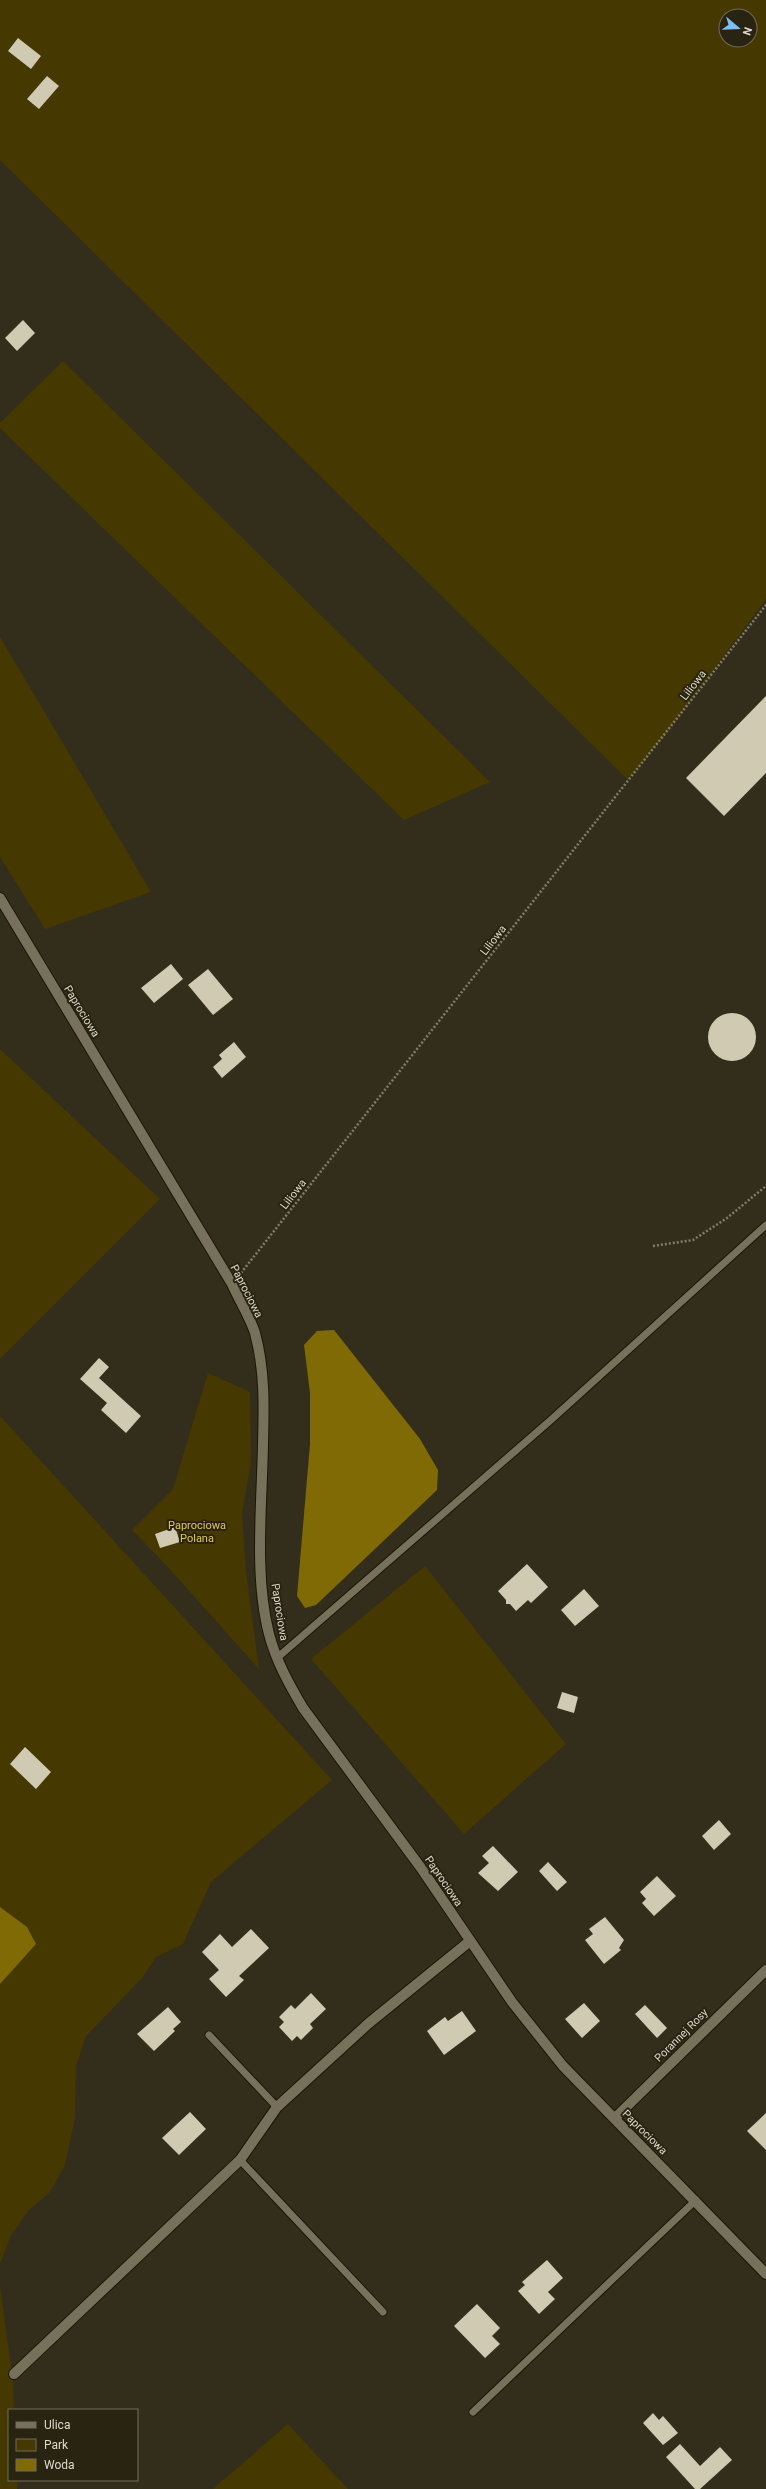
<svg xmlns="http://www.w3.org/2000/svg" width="766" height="2489" font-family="Roboto,sans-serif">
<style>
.green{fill:#453800;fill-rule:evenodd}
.water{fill:#7f6a06}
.building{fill:#d0cab2}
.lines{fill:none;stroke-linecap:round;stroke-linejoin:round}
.lane-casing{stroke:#1b1604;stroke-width:9}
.street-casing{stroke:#1b1604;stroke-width:12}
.path{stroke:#807c6c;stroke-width:2.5;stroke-dasharray:2 2;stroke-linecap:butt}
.lane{stroke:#77715c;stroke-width:7}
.street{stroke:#77715c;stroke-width:10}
.labels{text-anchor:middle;stroke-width:4;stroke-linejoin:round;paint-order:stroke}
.street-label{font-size:11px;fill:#dcd9cd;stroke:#292411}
.park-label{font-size:11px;fill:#e4c754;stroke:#292411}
</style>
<rect width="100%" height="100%" fill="#332e1b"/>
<path class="green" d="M0,0H766V599L663,738L628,780L0,160ZM726,16H750V40H726Z
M63,361L490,782L404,820L0,428V423Z
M0,637L151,892L45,929L0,857Z
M0,1049L160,1199L0,1359Z
M208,1373L250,1392L251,1463L242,1513L246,1572L259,1669L166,1565L132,1530L173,1489Z
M0,1416L332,1780L211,1882L183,1944L156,1957L142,1978L86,2036L76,2066L75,2118L65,2165L50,2192L29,2210L11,2235L0,2264Z
M425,1566L566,1744L464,1834L311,1659Z
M0,2286L13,2381L14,2410H9V2480H17V2489H0Z
M288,2424L348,2489H213Z"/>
<path class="water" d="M334,1330L420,1439L438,1470L437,1490L316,1605L305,1608L297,1596L310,1444V1393L304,1345L317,1331Z
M0,1907L27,1927L36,1944L0,1984Z"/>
<path class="building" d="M18,38L41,56L31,69L8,51Z
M47,76L59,86L39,109L27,99Z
M23,320L35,333L17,351L5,338Z
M766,696V773L724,816L686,778Z
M171,964L183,979L154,1003L141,988Z
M208,969L233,999L213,1015L188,985Z
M708 1037a24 24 0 1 1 48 0a24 24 0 1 1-48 0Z
M234,1042L246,1057L222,1078L213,1067L222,1059L219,1055Z
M99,1358L109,1367L99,1378L141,1416L126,1433L101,1410L107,1403L80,1379Z
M175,1527L180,1542L160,1548L155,1534Z
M527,1564L548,1587L531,1603L528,1600L516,1611L510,1604H506V1600L498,1591Z
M584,1589L599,1606L575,1626L561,1610Z
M562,1692L578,1697L574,1713L557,1708Z
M25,1747L51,1772L36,1789L10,1764Z
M719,1820L731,1834L714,1850L702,1836Z
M493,1846L518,1872L498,1891L478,1873L489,1863L482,1856Z
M548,1862L567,1882L557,1891L539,1871Z
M657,1876L676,1896L654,1916L642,1903L646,1899L640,1892Z
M605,1917L624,1940L619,1948L621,1950L604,1964L585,1940L593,1934L589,1929Z
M251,1929L269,1948L239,1976L244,1980L226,1997L209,1979L219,1970L202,1952L220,1934L232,1947Z
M311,1993L326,2009L310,2024L313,2028L301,2040L297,2036L292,2041L279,2027L284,2022L279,2017L291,2005L295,2009Z
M584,2003L600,2021L582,2038L565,2019Z
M645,2005L667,2028L657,2038L635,2014Z
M168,2007L181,2022L173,2029L175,2031L154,2051L137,2034Z
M462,2011L476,2031L444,2055L427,2031L445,2017L448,2021Z
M190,2112L206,2129L179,2155L162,2138Z
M766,2113V2150L747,2131Z
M547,2260L563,2278L548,2292L555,2299L539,2314L518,2291L525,2285L522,2282Z
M477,2304L500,2328L492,2336L500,2344L485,2358L454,2326Z
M653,2413L659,2420L663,2416L678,2433L663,2445L643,2423Z
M680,2444L700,2466L720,2447L732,2460L700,2489H695L666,2457Z"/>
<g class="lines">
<g class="lane-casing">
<path id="lane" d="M277,1658L552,1419L766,1225
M209,2035L277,2107
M240,2160L383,2312
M473,2412L696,2200"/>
</g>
<g class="street-casing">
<path id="street" d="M0,898L232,1284C239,1300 250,1317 255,1333C265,1370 264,1407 263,1444C262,1504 254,1576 269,1634C276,1661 289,1684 303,1708L421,1868L512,2002L563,2066L766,2274
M615,2118L766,1970
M14,2374L240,2160L277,2107L369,2023L470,1941"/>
</g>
<path class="path" d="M653,1246L693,1240L727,1218L766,1186
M241,1273L766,605"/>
<use href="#lane" class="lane"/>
<use href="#street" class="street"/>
</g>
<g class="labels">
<g class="street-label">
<text transform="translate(693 685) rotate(-52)" y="4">Liliowa</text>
<text transform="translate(493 940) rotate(-52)" y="4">Liliowa</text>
<text transform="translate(82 1011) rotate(59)" y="4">Paprociowa</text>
<text transform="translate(293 1194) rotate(-52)" y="4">Liliowa</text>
<text transform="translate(247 1291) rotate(63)" y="4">Paprociowa</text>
<text transform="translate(280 1612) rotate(81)" y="4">Paprociowa</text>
<text transform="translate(444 1881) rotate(56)" y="4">Paprociowa</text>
<text transform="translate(681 2035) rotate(-45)" y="4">Porannej Rosy</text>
<text transform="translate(645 2132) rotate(45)" y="4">Paprociowa</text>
</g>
<g class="park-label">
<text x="197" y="1529">Paprociowa<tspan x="197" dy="13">Polana</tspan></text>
</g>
</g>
<rect x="8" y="2409" width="130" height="72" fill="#292411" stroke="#716c5c"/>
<rect x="16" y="2422" width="20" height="6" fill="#77715c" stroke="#716c5c"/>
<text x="44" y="2429" font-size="12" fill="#dcd9cd">Ulica</text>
<rect x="16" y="2439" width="20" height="12" fill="#453800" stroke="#716c5c"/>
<text x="44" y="2449" font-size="12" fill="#dcd9cd">Park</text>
<rect x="16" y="2459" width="20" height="12" fill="#7f6a06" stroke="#716c5c"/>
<text x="44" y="2469" font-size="12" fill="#dcd9cd">Woda</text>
<g transform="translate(738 28) rotate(109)"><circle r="19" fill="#292411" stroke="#716c5c"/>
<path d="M0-3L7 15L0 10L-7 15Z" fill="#7abff8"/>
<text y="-6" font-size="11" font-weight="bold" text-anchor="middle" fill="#dcd9cd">N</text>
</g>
</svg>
